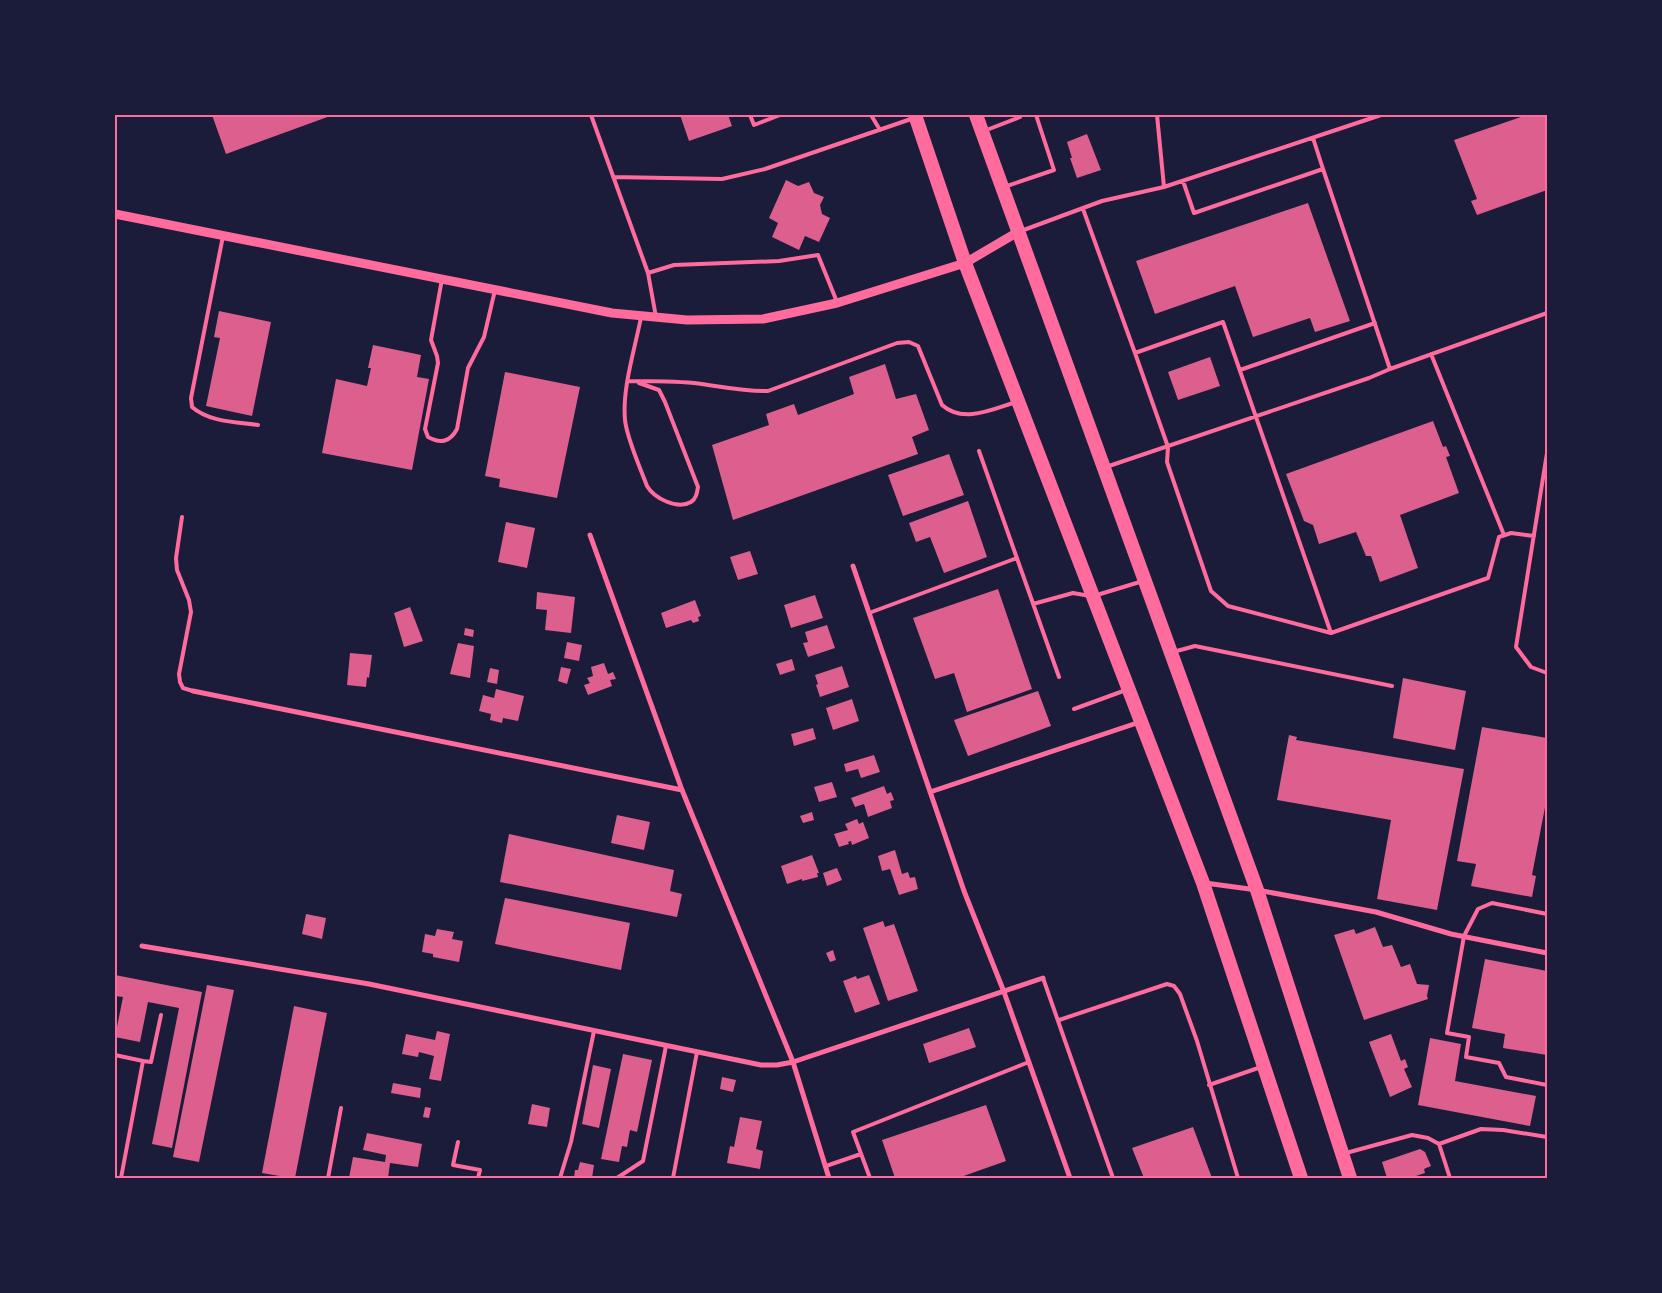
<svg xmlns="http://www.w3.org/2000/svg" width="1662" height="1293" font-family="'PT Serif',serif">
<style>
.building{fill:#dd5f8e}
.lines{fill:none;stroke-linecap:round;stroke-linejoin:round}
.service{stroke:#ff6b9d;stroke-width:4}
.minor{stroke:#ff6b9d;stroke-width:5}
.tertiary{stroke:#ff6b9d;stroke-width:9}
.trunk{stroke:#ff6b9d;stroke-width:14}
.neatline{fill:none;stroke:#ff6b9d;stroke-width:2}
</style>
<rect width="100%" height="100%" fill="#1b1b3a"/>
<path class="building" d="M212,115H333L226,154Z
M680,115H728L732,126L689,141Z
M1527,115H1547V190L1477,215L1471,201L1477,199L1454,140Z
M1087,134L1101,170L1077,178L1070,158H1072L1067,142Z
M786,180L798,186L809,182L814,193L824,197L820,205L822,214L830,218L819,242L805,236L799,250L772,237L778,223L769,218Z
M1308,203L1350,321L1315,332L1310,318L1253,337L1235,286L1155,314L1136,261Z
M219,311L271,322L252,416L206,406L220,338L214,337Z
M373,345L421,355L417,377L429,379L412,470L322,453L336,379L367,386L371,368H368Z
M1210,357L1220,386L1178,400L1168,372Z
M885,364L896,399L916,394L929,430L912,437L918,454L733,520L712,445L769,425L766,414L794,404L798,415L854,394L849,377Z
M505,372L580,387L557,498L499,487L500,479L485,476Z
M1433,421L1443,447L1446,446L1450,456L1446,457L1459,493L1400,515L1418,568L1380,582L1371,556H1366L1356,532L1319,544L1313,525L1304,521L1286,474Z
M949,454L964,495L903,516L888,475Z
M968,501L987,557L944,573L930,537L916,542L909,523Z
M506,522L535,528L527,568L498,562Z
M750,551L758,574L738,580L730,557Z
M998,589L1032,689L967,712L954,673L935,679L913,618Z
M537,592L575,597L571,633L545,630L547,610L536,609Z
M815,595L823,618L791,628L784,605Z
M695,600L701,616L698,617L699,621L693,623L691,620L666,628L661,613Z
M410,607L423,641L404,647L394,613Z
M827,625L835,648L808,657L803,643L808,642L805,632Z
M465,628L474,630L473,637L464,635Z
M567,642L582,645L579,661L564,658Z
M458,643L474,646L470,678L450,674Z
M350,653L372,655L369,678L367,677L366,687L347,685Z
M792,659L795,670L780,675L776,664Z
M604,663L608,674L613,672L616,679L610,680L612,686L588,695L584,685L590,683L587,678L593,676L591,667Z
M842,666L849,687L820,697L816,685L818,684L815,675Z
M561,667L571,669L567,684L558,681Z
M490,668L499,670L497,684L487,682Z
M1403,678L1466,691L1455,750L1393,738Z
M496,689L524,696L518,721L503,718L502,723L490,720L491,714L479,711L483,695L494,698Z
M1038,691L1051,726L968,756L954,720Z
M852,699L859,721L833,730L826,708Z
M1482,727L1547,738V797L1532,875L1536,876L1532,897L1471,886L1476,864L1457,861Z
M813,728L816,739L794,746L791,734Z
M1289,735L1297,737L1296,740L1464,769L1437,910L1377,899L1391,820L1277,800Z
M874,755L880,772L861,778L858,769L846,772L844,764Z
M832,782L837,797L819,802L814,787Z
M884,786L887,794L891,792L894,800L890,801L892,808L868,817L864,804L855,807L851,798Z
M812,812L814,820L803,823L800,816Z
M617,815L650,822L644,850L611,843Z
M857,819L859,824L863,822L869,838L852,845L851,841L848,842L849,844L839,847L834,834L848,830L845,824Z
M509,834L674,870L670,891L682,894L677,917L500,882Z
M895,850L902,874L908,872L910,878L915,877L918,889L899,895L890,869L882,871L878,856Z
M812,855L819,873H817L818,877L802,881V879L787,884L781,866Z
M837,868L842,880L827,886L823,873Z
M505,898L630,923L621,970L495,944Z
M306,914L326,918L322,939L302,934Z
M883,921L885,927L894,924L918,991L888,1001L863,928Z
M1375,927L1383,947L1392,945L1401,967L1410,964L1417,984L1429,985L1427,996L1428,999L1364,1020L1334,935L1354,929L1356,934Z
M437,929L454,932L452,939L463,941L459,962L433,957V954L422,952L425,934L435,936Z
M833,950L836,960L830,962L826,953Z
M1485,959L1547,971V1055L1503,1048L1505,1034L1472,1028Z
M115,975L202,992L172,1148L152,1144L179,1008L148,1002L140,1042L115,1037L123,997L115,996Z
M869,975L880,1004L855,1013L843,981L856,976L857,979Z
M207,985L234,990L199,1162L173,1157Z
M294,1006L327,1013L295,1178H291L262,1173Z
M969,1028L976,1047L929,1063L923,1044Z
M437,1031L450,1034L441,1081L429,1079L434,1056L419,1052L418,1057L402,1054L406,1034L435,1040Z
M1391,1034L1401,1061L1405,1059L1408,1067L1404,1069L1412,1087L1390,1097L1369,1042Z
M1430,1038L1461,1044L1455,1081L1536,1096L1530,1126L1418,1105Z
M623,1054L652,1060L637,1132L630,1130L627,1147L622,1146L619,1162L601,1159Z
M593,1065L611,1069L599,1128L582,1124Z
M722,1077L736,1080L733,1092L720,1089Z
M393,1083L421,1088L420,1098L391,1093Z
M532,1104L550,1108L547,1127L528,1124Z
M986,1105L1006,1161L958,1178H895L882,1140Z
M425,1107L431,1108L429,1118L423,1117Z
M740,1117L762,1121L756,1149L763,1151L760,1169L727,1163L730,1146L734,1147Z
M1193,1127L1212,1178H1144L1132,1148Z
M367,1133L422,1144L418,1167L390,1163L388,1178H349L353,1157L385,1162L386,1155L363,1150Z
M1420,1149L1425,1152L1431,1166L1424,1169L1425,1173L1410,1178H1387L1382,1162Z
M580,1162L594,1165L592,1178H574L575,1170H578Z"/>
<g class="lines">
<path class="service" d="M591,115L648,273L656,317
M750,115L754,125L780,115
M871,115L880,130
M1157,115L1164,187
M984,131L1020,117L1019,115
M1323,169L1390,369
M613,177L722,179L765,169L914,118
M1183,181L1194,213L1323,169L1313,138
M1004,187L1054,170L1036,115
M1083,209L1135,353
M1021,231L1102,201L1164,187L1381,115
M223,236L191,398L192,407C209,422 236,422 258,425
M648,273L674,265L779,261L818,255L837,302
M442,279L431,340L437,356L438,363L425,429L428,437C441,444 450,442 457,429L468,368L484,337L495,290
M1431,354L1504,535
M1240,370L1375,323
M628,381C650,381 672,381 694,383C719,386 743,392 768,391L897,343L909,342L918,346L942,405C963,424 993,409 1016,402
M639,383L659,390L665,402L698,487C697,493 696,499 691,502C677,510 654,498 647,486C640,467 627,439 625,420C622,388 635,349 641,317
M979,451L1059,677
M1547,453L1516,647L1531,667L1547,673
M1106,467L1369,378L1390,369L1547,313
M182,517L176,558L177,570L189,600L191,612L179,674L180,682L183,688L193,691
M1097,595L1143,581
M1033,604L1073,593L1090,596
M869,613L1017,558
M1331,633L1223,322L1135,353L1168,447L1167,462L1211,591L1228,606L1331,633L1488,578L1499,537L1511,533L1534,536
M1173,652L1195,646L1392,686
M1074,709L1126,690
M1547,914L1492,903L1478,909L1464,936L1447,1033L1469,1037L1466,1057L1499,1063L1506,1077L1547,1085
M1043,978L1113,1178
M1059,1020L1167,984L1174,986L1180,994L1197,1041L1238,1178
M115,1055L143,1061
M1209,1085L1261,1067
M458,1142L453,1165L480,1170L478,1178
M1439,1144L1450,1178
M1346,1153L1412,1135L1428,1138L1439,1144L1481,1129L1503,1130L1547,1137
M826,1166L861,1154
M121,1178L143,1061L151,1062L161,1015
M328,1178L341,1108
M560,1178L571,1142L594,1031
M617,1178L643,1161L666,1046
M673,1178L697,1052
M870,1178L853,1132L1029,1062"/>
<path class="minor" d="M590,535L682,790L793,1062L829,1178
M853,566L964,891L1004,992L1070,1178
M193,691L682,790
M930,792L1140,722
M1205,883L1257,890L1376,912L1451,934L1547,953
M142,946L369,984L761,1065H777L793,1062L1043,978"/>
<path class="tertiary" d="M115,214L612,313L687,320L763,319L837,303L965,263L1018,232"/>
<path class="trunk" d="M915,115L965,263L1203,883L1301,1178
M976,115L1257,890L1350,1178"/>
</g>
<rect width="1662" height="1293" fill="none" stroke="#1b1b3a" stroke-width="232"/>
<rect x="116" y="116" width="1430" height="1061" class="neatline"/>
</svg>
